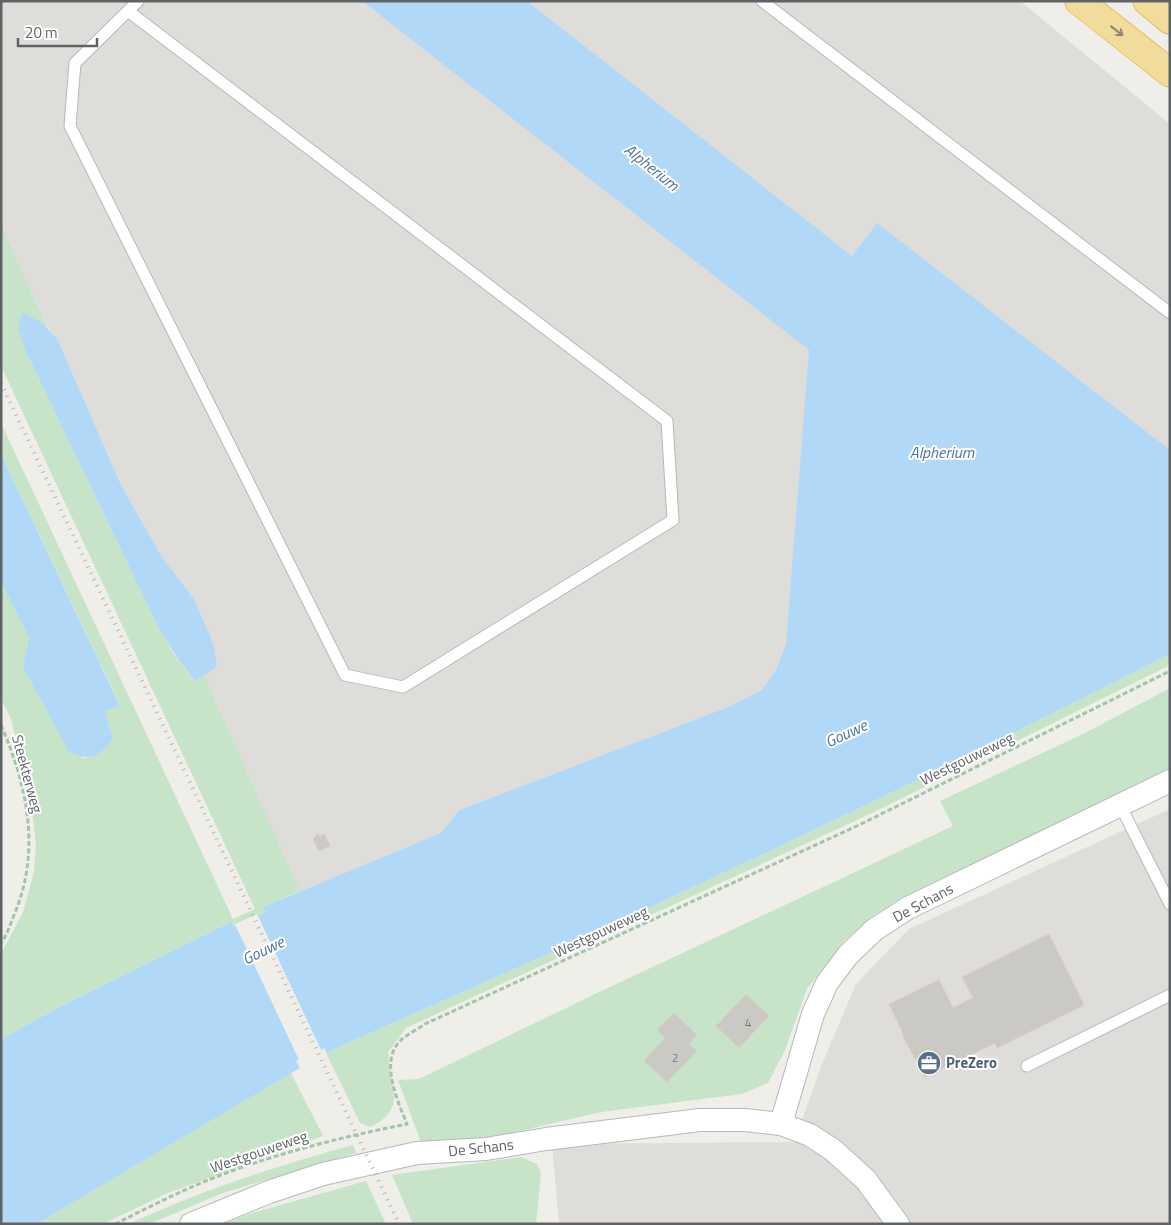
<svg xmlns="http://www.w3.org/2000/svg" width="1171" height="1225" font-family="'Titillium Web',sans-serif">
<style>
.industrial{fill:#dfddda}
.green{fill:#c8e4c8}
.water{fill:#b1d9f7}
.pier{fill:#f0eee8}
.building{fill:#cbc9c4;stroke:#d4d0c7}
.lines{fill:none;stroke-linecap:round;stroke-linejoin:round}
.lane-casing{stroke:#b5b8bb;stroke-width:13}
.street-casing{stroke:#b5b8bb;stroke-width:24}
.highway-casing{stroke:#df9f18;stroke-width:29}
.path{stroke:#a1c5ab;stroke-width:3;stroke-dasharray:5 2.5;stroke-linecap:butt}
.lane{stroke:#fff;stroke-width:11}
.street{stroke:#fff;stroke-width:22}
.highway{stroke:#f2dc9c;stroke-width:28}
.rail{stroke:#b5b6b6;stroke-width:4;stroke-dasharray:1 6;stroke-linecap:butt}
.oneway{stroke:#8b8776}
.labels{text-anchor:middle;stroke-width:4;stroke-linejoin:round;paint-order:stroke}
.number-label{font-size:12px;fill:#7a7c7e}
.street-label{font-size:15px;fill:#5f6366;stroke:#fff}
.service-label{font-size:15px;font-weight:bold;fill:#4e5e75;stroke:#fff;text-anchor:start}
.water-label{font-size:16px;font-style:italic;fill:#4b75a0;stroke:#fff}
</style>
<rect width="100%" height="100%" fill="#f0eee8"/>
<path class="industrial" d="M1,1H1020L1170,124V518L304,901L204,675L217,667L194,599L162,557L121,485L57,338L48,328L1,225Z
M1170,809V1224H559L552,1144L794,1142L822,1064L856,984L909,929Z"/>
<path class="green" d="M1,225L48,328L23,313L26,352L157,625L176,658L195,681L204,675L300,891L264,907L266,912L262,914L234,927L231,922L63,1005L1,1039V954L23,912L34,872L36,845L30,794L11,719L1,699V582L29,638L23,667L83,758C96,758 105,748 113,739L105,711L120,705L1,454V423L233,919L255,909L1,366Z
M1170,654V665L868,815L406,1028L388,1052C390,1087 408,1109 370,1127L360,1123L326,1053C407,1016 489,981 570,944C772,852 972,755 1170,654Z
M1170,688V769L903,897L871,917L844,941L807,989L785,1050L768,1083L742,1094L601,1112L425,1153L398,1080L419,1079L595,994L953,826L940,801L1085,733Z
M291,1073L323,1136L168,1193L103,1224H37Z
M353,1145L356,1153L223,1193L149,1224H129C202,1190 276,1166 353,1145Z
M521,1157L537,1164L541,1173L536,1224H413L392,1175Z
M366,1181L386,1224H224L252,1213Z"/>
<path class="water" d="M362,1H527L852,256L877,223L1170,450V654C972,755 772,852 570,944C489,981 407,1016 326,1053L325,1048L296,1061L300,1068L37,1224H1V1039L63,1005L231,922L234,927L262,914L266,912L263,907L441,833L460,810L726,708L762,690L776,670L786,644L809,350Z
M23,312L42,323L57,338L121,485L162,557L194,599L213,643L217,667L195,681L177,658L157,625L26,352L18,328Z
M1,454L120,706L105,711L113,739C98,757 91,762 69,752L23,667L29,638L1,582Z"/>
<path class="pier" d="M257,914L322,1052L300,1062L233,920L235,924Z"/>
<path class="building" d="M318,834L319,837L324,834L330,846L319,851L313,839Z
M1049,934L1084,1005L997,1048L995,1043L925,1077L902,1034L903,1033L889,1004L939,980L953,1008L973,998L962,977Z
M746,994L769,1016L739,1048L716,1026Z
M674,1013L697,1035L689,1044L697,1051L667,1082L644,1061L665,1038L657,1030Z"/>
<g class="lines">
<g class="lane-casing">
<path id="lane" d="M762,1L1170,313
M128,11L667,421L673,520L403,687L345,675L70,126L75,63L138,1
M1120,805L1170,904
M1027,1066L1170,995"/>
</g>
<g class="street-casing">
<path id="street" d="M781,1124L813,1014L827,983L848,955L874,930L908,908L1170,781
M191,1224L269,1192L323,1174L417,1153L486,1149L546,1139L700,1120H745L781,1124L810,1135L833,1150L866,1180L898,1224"/>
</g>
<g class="highway-casing">
<path id="highway" d="M1079,1L1170,73
M1147,1L1170,20"/>
</g>
<path class="path" d="M1,725C28,787 41,852 14,915C10,925 7,935 1,943
M115,1224C139,1212 163,1200 187,1189C257,1158 332,1139 407,1124C398,1102 380,1063 399,1042C405,1035 417,1030 425,1024L857,826L1170,671"/>
<use href="#lane" class="lane"/>
<use href="#street" class="street"/>
<use href="#highway" class="highway"/>
<path class="rail" d="M1,383L399,1224"/>
</g>
<defs><path id="oneway-shaft" d="M-6 0H5M1.5-3L5.5 0L1.5 3" fill="none" stroke-width="1.6" stroke-linecap="round" stroke-linejoin="round" transform="scale(1.25)"/></defs>
<use class="oneway" href="#oneway-shaft" transform="translate(1117 31) rotate(38)"/>
<defs>
<g id="office-disc" transform="scale(1.25)"><circle r="9.5" fill="#5c6f8a" stroke="#fff"/><path d="M-6-3h4V-5.5h4V-3h4V5H-6ZM-1-4.5V-3h2v-1.5ZM-6 0V1H6V0Z" fill="#fff"/></g>
</defs>
<g fill-rule="evenodd">
<use href="#office-disc" x="929" y="1063"/>
</g>
<g class="labels">
<g class="number-label">
<text x="748" y="1027">4</text>
<text x="675" y="1062">2</text>
</g>
<g class="street-label">
<text transform="translate(967 759) rotate(-26)" y="5">Westgouweweg</text>
<text transform="translate(27 774) rotate(75)" y="5">Steekterweg</text>
<text transform="translate(923 903) rotate(-28)" y="5">De Schans</text>
<text transform="translate(601 932) rotate(-25)" y="5">Westgouweweg</text>
<text transform="translate(481 1148) rotate(-6)" y="5">De Schans</text>
<text transform="translate(259 1152) rotate(-19)" y="5">Westgouweweg</text>
</g>
<g class="service-label">
<text x="946" y="1068">PreZero</text>
</g>
<g class="water-label">
<text transform="translate(652 167) rotate(39)" y="6">Alpherium</text>
<text x="942" y="458">Alpherium</text>
<text transform="translate(846 733) rotate(-25)" y="6">Gouwe</text>
<text transform="translate(263 950) rotate(-26)" y="6">Gouwe</text>
</g>
</g>
<rect width="1171" height="1225" fill="none" stroke="#5f6366" stroke-width="5"/>
<path d="M18 38v8h79v-8" fill="none" stroke="#5f6366" stroke-width="2.5"/>
<text x="25" y="38" font-size="15" fill="#5f6366" stroke="#ffffff" stroke-width="4" paint-order="stroke">20 m</text>
</svg>
